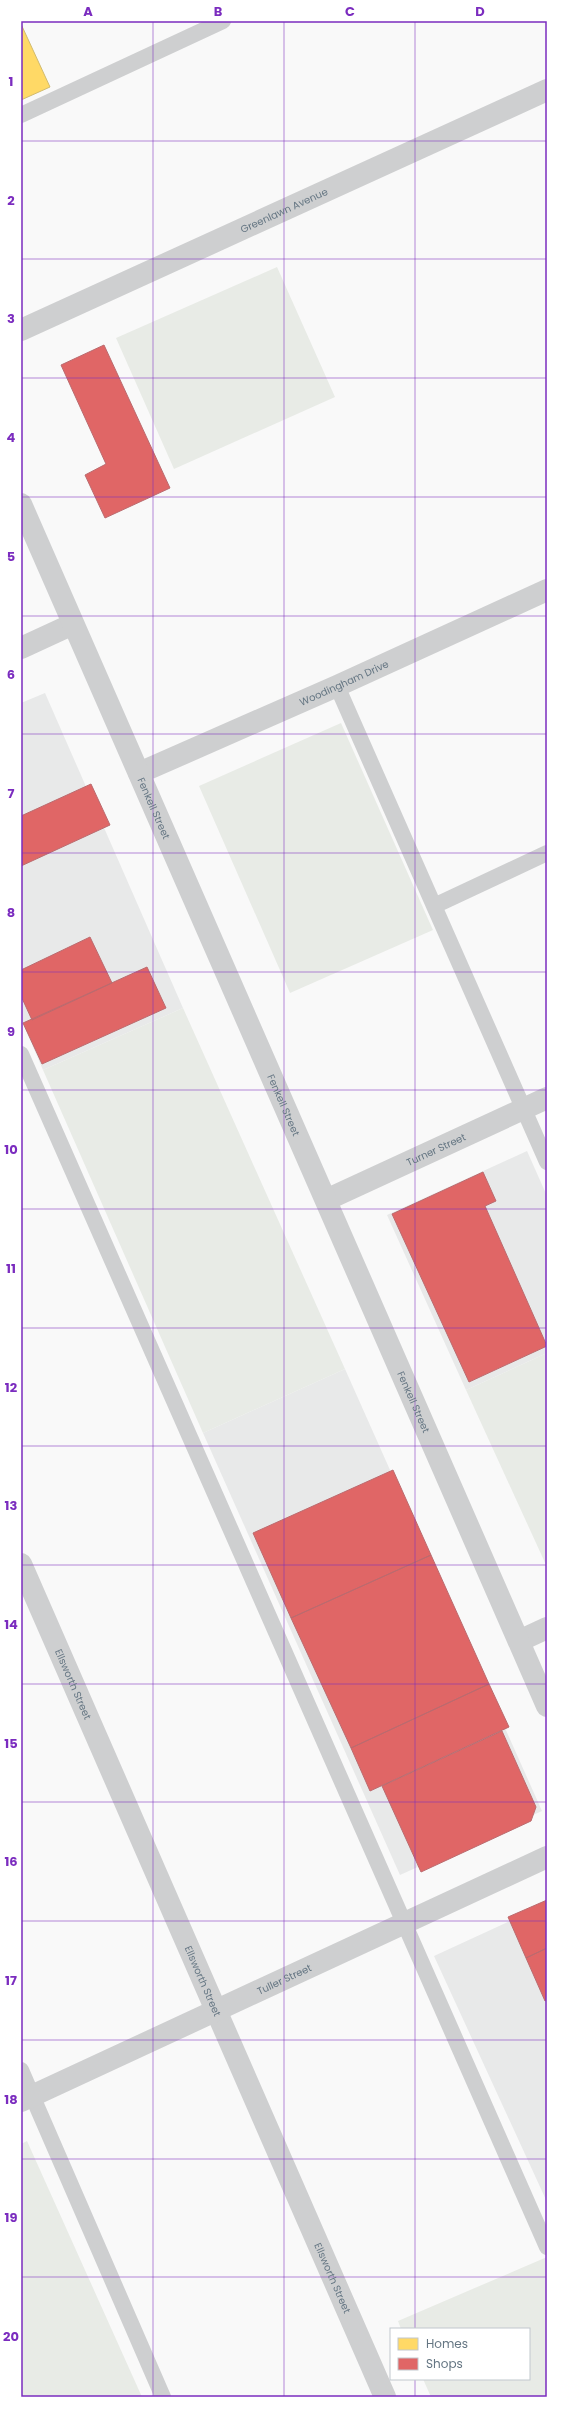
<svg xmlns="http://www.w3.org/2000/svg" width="568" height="2418" font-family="Poppins,sans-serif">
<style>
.built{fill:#e8e9e9}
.green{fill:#e8ebe6}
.homes{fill:#ffd966;stroke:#d1bb6f}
.shops{fill:#e06666;stroke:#bb6b6f}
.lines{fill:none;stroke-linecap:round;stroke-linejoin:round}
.service{stroke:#cecfd0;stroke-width:16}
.minor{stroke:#cecfd0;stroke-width:22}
.tertiary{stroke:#cecfd0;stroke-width:22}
.grid{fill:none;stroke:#7b2cbf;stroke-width:1;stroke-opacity:0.55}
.labels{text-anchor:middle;stroke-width:4;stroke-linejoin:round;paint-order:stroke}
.street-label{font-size:10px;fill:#657683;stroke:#fff}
.neatline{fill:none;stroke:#7b2cbf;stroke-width:1.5}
.grid-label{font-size:13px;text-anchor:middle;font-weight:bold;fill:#7b2cbf}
</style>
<rect width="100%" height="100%" fill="#f9f9f9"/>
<path class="built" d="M45,693L183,1008L43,1070L21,1019V703Z
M527,1151L547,1196V1353L466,1390L387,1215Z
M345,1369L542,1811L400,1875L203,1433Z
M547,1904V2202L434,1956Z"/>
<path class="green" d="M277,267L335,397L174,469L116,338Z
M341,723L433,930L290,993L199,786Z
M183,1008L345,1369L203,1433L43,1070Z
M547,1353V1567L466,1390Z
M27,2141L142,2397H21V2144Z
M547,2257V2397H431L423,2379H529V2329H401L398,2321Z"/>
<path class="homes" d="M21,24L50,87L21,100Z"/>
<path class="shops" d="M104,345L170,488L105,518L85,475L106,464L61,365Z
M91,784L110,825L21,866V816Z
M90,937L112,983L32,1020L21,996V970Z
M147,967L166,1008L42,1064L23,1023Z
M483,1172L496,1201L485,1206L547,1346L469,1382L392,1214Z
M393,1470L431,1555L291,1618L253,1533Z
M431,1555L489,1684L351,1748L291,1618Z
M489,1684L509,1727L370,1791L351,1748Z
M502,1731L536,1807L531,1821L421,1872L382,1786Z
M547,1900V1948L526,1958L508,1917Z
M547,1948V2000L545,2001L526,1958Z"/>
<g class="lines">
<path class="service" d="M21,115L223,21
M337,686L547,1162
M434,906L547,853
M21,1054L547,2247
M21,2070L163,2397"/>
<g class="minor">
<path d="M21,648L73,624"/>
<path id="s1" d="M139,773L337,686L547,590"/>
<path id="s2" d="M326,1200L547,1098"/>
<path id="s3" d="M21,1564L385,2397"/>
<path d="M519,1641L547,1628"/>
<path id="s4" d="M21,2101L547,1857"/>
</g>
<g class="tertiary">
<path id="s5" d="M21,330L547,90"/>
<path id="s6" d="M21,504L547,1706"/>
</g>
</g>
<path class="grid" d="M153,21V2397M284,21V2397M415,21V2329M21,141H547M21,259H547M21,378H547M21,497H547M21,616H547M21,734H547M21,853H547M21,972H547M21,1090H547M21,1209H547M21,1328H547M21,1446H547M21,1565H547M21,1684H547M21,1802H547M21,1921H547M21,2040H547M21,2159H547M21,2277H547M415,2379V2397"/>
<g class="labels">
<g class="street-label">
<text dy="4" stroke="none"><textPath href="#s5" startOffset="289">Greenlawn Avenue</textPath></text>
<text dy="4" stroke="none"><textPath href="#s1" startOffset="224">Woodingham Drive</textPath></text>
<text dy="4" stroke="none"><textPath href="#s6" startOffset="332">Fenkell Street</textPath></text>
<text dy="4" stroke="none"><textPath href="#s6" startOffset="656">Fenkell Street</textPath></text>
<text dy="4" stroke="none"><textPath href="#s2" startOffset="121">Turner Street</textPath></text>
<text dy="4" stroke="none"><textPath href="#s6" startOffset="980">Fenkell Street</textPath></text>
<text dy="4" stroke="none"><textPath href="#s3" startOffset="131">Ellsworth Street</textPath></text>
<text dy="4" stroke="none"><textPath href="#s4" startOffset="290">Tuller Street</textPath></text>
<text dy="4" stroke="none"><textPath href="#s3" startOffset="455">Ellsworth Street</textPath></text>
<text dy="4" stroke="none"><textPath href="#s3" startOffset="779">Ellsworth Street</textPath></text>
</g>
</g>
<rect width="568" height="2418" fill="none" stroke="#ffffff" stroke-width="44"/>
<rect x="390" y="2328" width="140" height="52" fill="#ffffff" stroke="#c1c8cd"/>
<rect x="398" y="2338" width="20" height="12" fill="#ffd966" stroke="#c1c8cd"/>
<text x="426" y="2348" font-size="12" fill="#657683">Homes</text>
<rect x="398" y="2358" width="20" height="12" fill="#e06666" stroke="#c1c8cd"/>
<text x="426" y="2368" font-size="12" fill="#657683">Shops</text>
<rect x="22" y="22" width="524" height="2374" class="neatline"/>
<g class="grid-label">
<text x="88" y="16">A</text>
<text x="218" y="16">B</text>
<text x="350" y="16">C</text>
<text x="480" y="16">D</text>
<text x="11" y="86">1</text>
<text x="11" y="205">2</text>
<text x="11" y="323">3</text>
<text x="11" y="442">4</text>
<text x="11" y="561">5</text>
<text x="11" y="679">6</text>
<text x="11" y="798">7</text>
<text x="11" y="917">8</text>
<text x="11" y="1036">9</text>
<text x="11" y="1154">10</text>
<text x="11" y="1273">11</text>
<text x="11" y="1392">12</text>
<text x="11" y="1510">13</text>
<text x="11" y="1629">14</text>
<text x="11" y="1748">15</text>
<text x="11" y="1866">16</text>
<text x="11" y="1985">17</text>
<text x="11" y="2104">18</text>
<text x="11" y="2222">19</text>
<text x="11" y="2341">20</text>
</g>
</svg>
